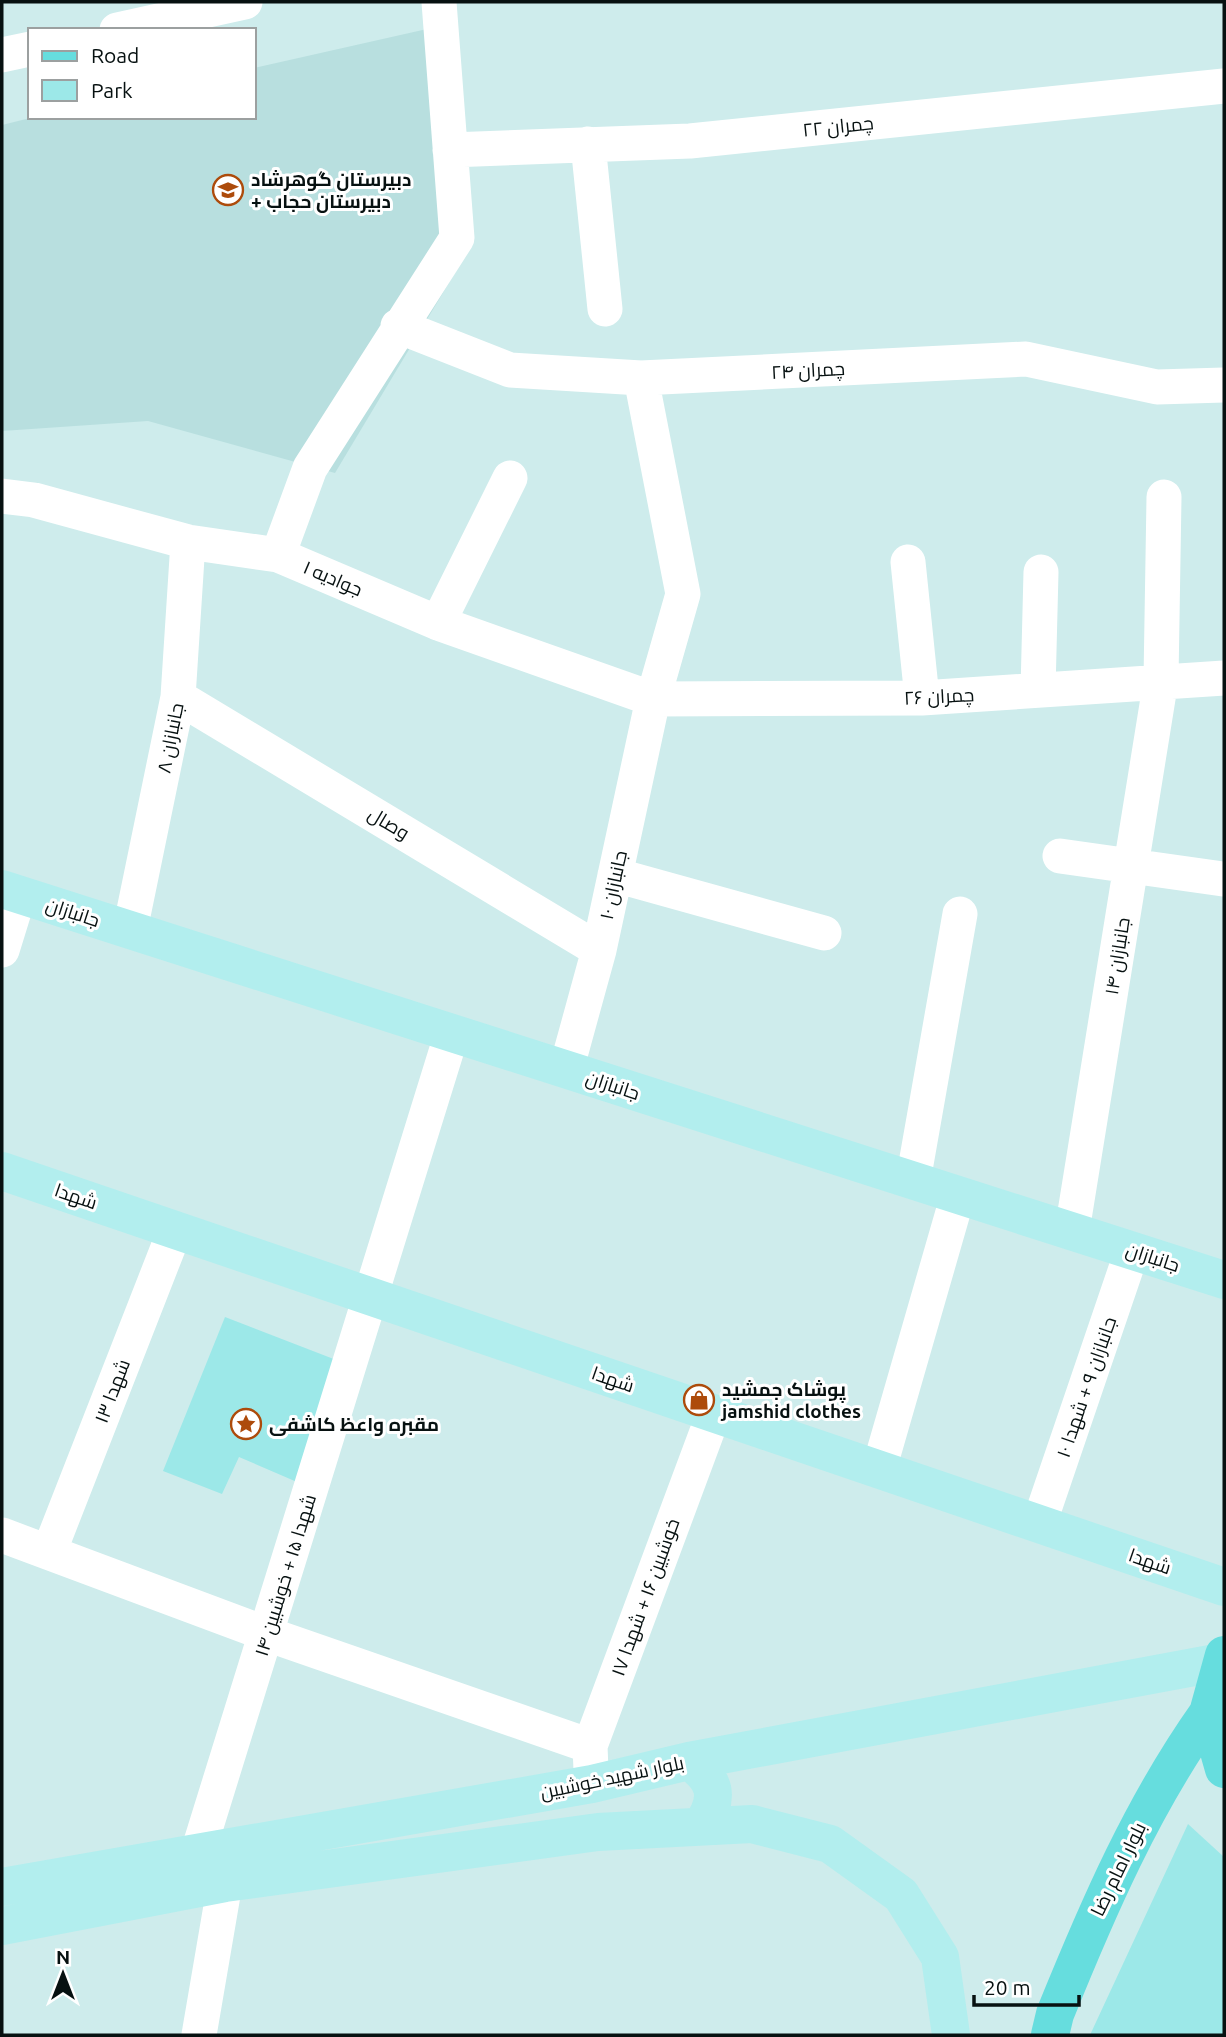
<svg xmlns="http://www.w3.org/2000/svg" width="1226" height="2037" font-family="Ubuntu,Cairo,sans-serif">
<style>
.built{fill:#b8dfdf}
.green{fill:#9ce8e8}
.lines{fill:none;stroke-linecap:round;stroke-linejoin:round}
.minor{stroke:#fff;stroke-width:35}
.secondary{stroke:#b2eeee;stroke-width:38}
.primary{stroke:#66ddde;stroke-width:38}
.labels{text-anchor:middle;stroke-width:6;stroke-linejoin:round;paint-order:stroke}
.street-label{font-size:19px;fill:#071111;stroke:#fff}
.poi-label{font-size:19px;font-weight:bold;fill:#071111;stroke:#fff;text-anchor:start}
</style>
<rect width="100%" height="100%" fill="#ceecec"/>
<path class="built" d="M427,29L465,256L335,473L148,421L2,431V125L34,117H254V68Z"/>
<path class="green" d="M225,1317L344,1363L297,1482L239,1457L222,1494L163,1471Z
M1188,1824L1224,1857V2035H1090Z"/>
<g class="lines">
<path class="minor" d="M117,30L245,2
M2,55L30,49
M588,144L605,309
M450,150L690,141L1224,86
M398,326L510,370L641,378L1026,359L1157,387L1224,385
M2,496L34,500L188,542L278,555L438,623L653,699L922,698L1224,678
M278,555L310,468L457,238L439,2
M908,562L922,698
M438,623L510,478
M1038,690L1041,572
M178,697L599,950
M1060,856L1223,879
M615,875L824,933
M130,930L178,697L188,542
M2,950L19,895
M566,1070L599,950L653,699L683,594L641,378
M913,1181L960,914
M1072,1231L1161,680L1164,497
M879,1469L958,1195
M1039,1524L1132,1251
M2,1535L267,1634L590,1746
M49,1552L175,1230
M591,1770L590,1746L714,1413
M198,1852L452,1033
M199,2035L225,1883"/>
<path class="secondary" d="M2,889L1224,1280
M2,1171L1224,1587
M689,1761C716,1780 720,1797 702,1825
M2,1887L592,1784L689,1761L1221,1662
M2,1926L225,1883L598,1832L752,1824L830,1844L901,1895L940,1957L951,2035"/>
<path class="primary" d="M1224,1655L1208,1713L1224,1769
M1050,2035L1055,2014C1098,1908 1142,1806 1208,1713"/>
</g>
<defs>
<g id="school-ring" transform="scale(1.575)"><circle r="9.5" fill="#fff" stroke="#ad4b0b" stroke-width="1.5"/><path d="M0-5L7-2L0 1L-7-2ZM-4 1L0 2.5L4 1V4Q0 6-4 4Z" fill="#ad4b0b"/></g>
<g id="shop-ring" transform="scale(1.575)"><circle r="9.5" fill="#fff" stroke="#ad4b0b" stroke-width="1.5"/><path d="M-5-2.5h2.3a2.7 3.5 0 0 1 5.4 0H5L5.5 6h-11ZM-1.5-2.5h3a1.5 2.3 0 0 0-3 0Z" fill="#ad4b0b"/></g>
<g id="sight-ring" transform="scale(1.575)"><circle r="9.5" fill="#fff" stroke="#ad4b0b" stroke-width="1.5"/><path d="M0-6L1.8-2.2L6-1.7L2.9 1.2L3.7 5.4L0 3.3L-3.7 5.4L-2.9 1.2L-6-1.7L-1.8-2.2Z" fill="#ad4b0b"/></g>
</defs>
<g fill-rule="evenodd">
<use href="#school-ring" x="228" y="190"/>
<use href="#shop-ring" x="699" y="1400"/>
<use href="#sight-ring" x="246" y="1424"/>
</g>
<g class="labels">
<g class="street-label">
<text transform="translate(838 126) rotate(-6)" y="7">چمران ۲۲</text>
<text transform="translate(808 370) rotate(-3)" y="7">چمران ۲۴</text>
<text transform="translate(333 578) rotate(23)" y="7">جوادیه ۱</text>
<text transform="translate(939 696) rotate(-3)" y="7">چمران ۲۶</text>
<text transform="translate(170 738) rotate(-79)" y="7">جانبازان ۸</text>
<text transform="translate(389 823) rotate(31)" y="7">وصال</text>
<text transform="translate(613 885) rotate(-78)" y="7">جانبازان ۱۰</text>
<text transform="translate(73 912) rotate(18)" y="7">جانبازان</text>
<text transform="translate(1117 956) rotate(-81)" y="7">جانبازان ۱۴</text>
<text transform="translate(613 1085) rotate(18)" y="7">جانبازان</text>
<text transform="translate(76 1196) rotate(19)" y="7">شهدا</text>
<text transform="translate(1153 1257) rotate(18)" y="7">جانبازان</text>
<text transform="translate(613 1379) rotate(19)" y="7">شهدا</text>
<text transform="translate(1086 1387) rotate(-71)" y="7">جانبازان ۹ + شهدا ۱۰</text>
<text transform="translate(112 1391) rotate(-69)" y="7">شهدا ۱۳</text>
<text transform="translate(1150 1561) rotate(19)" y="7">شهدا</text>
<text transform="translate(285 1575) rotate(-73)" y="7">شهدا ۱۵ + خوشبین ۱۴</text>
<text transform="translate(645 1597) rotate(-70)" y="7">خوشبین ۱۶ + شهدا ۱۷</text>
<text transform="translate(612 1777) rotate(-12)" y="7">بلوار شهید خوشبین</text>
<text transform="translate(1118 1869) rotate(-64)" y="7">بلوار امام رضا</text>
</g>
<g class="poi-label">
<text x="251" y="186">دبیرستان گوهرشاد<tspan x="251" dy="22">+ دبیرستان حجاب</tspan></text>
<text x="722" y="1396">پوشاک جمشید<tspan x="722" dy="22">jamshid clothes</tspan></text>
<text x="269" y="1431">مقبره واعظ کاشفی</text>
</g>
</g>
<rect width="1226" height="2037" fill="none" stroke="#071111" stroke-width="7"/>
<rect x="28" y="28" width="228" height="91" fill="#ffffff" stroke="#9ca0a0" stroke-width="2"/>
<rect x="42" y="51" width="35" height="10" fill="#66ddde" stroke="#9ca0a0" stroke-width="2"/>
<text x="91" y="63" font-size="21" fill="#071111">Road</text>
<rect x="42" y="80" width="35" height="21" fill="#9ce8e8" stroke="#9ca0a0" stroke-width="2"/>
<text x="91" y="98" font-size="21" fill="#071111">Park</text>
<g transform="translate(63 1974)" stroke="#ffffff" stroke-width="5" paint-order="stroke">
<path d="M0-5L12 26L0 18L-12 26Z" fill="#071111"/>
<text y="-10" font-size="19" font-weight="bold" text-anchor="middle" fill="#071111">N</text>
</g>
<path d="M974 1995v10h105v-10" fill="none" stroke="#071111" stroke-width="3.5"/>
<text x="984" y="1995" font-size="21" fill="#071111" stroke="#ffffff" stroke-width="5" paint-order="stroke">20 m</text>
</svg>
